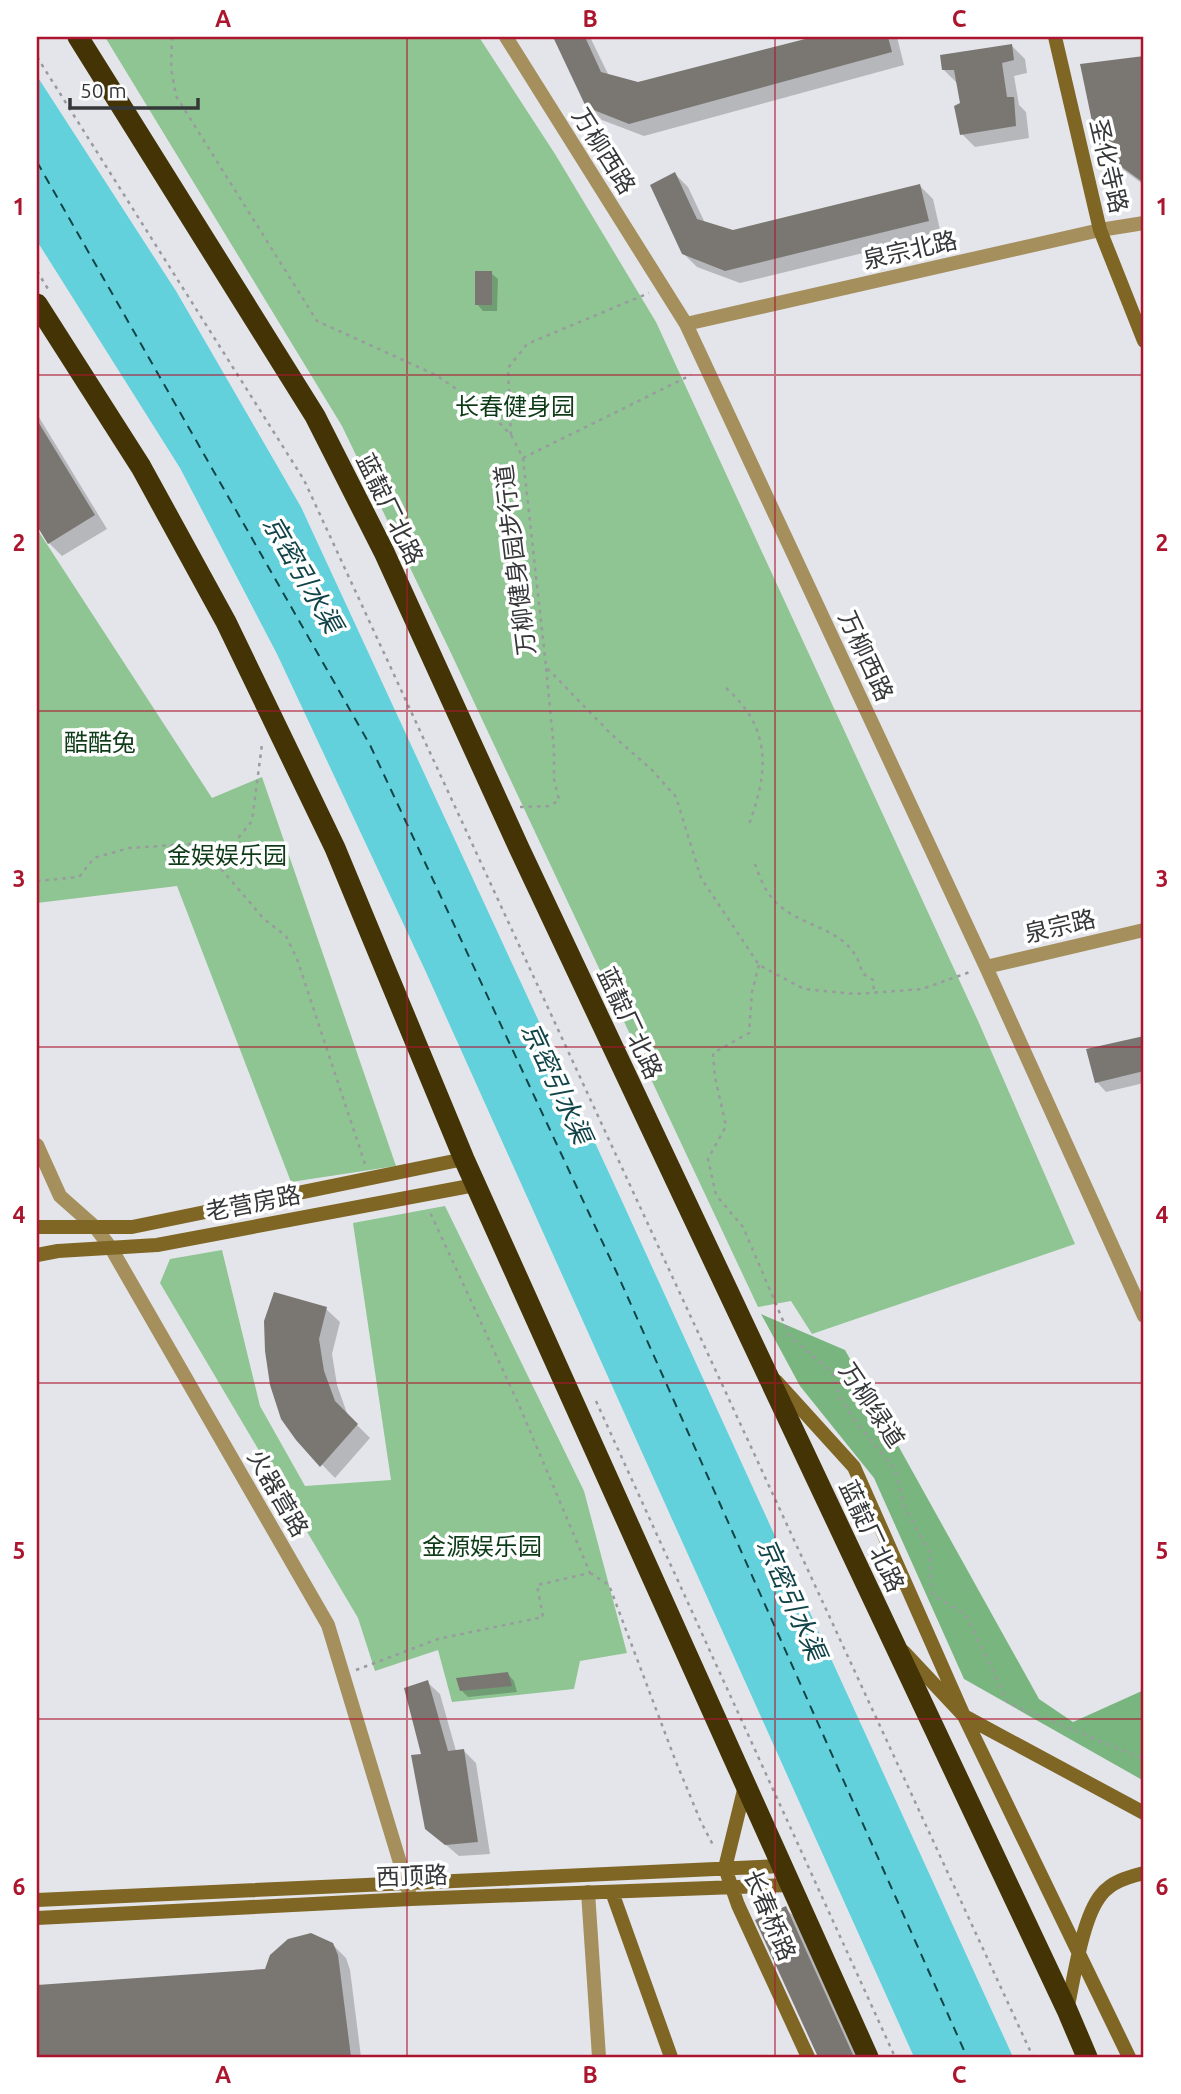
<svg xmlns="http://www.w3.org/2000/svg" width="1181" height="2094" font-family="Ubuntu,'Noto Sans SC',sans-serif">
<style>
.green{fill:#8ec593}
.forest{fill:#79b67f}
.water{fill:#62d1db}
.shadow{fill:#0003}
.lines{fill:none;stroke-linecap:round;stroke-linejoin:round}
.ferry{stroke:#104448;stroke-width:2;stroke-dasharray:9 7;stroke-linecap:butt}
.building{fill:#7a7773}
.path{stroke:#9a9b9f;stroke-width:2.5;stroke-dasharray:3.5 5;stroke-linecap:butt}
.street{stroke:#a48f5d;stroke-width:14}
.secondary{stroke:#7f6625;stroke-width:14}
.highway{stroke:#443405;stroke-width:21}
.grid{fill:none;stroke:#ab152d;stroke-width:2;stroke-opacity:0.55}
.labels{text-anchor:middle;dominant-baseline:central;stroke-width:7;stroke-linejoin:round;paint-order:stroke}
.street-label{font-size:24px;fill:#363739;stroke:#fff}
.park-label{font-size:24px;fill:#0f3c18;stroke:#fff}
.water-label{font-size:26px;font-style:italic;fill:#104448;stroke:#fff}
.neatline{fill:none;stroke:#ab152d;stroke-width:2.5}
.grid-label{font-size:23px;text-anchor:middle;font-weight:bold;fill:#ab152d}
</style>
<rect width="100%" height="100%" fill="#e4e5ea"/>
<!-- green -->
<path class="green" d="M 105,37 L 479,37 L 555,154 L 656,322 L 979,1023 L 1075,1244 L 812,1334 L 791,1301 L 758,1307 L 450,651 L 342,426 Z
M 37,529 L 212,798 L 262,777 L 396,1166 L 291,1182 L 177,886 L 37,903 Z
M 445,1206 L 584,1491 L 627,1653 L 580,1661 L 574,1689 L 452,1702 L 438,1650 L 375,1671 L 358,1618 L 160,1283 L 170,1259 L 222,1250 L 260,1406 L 305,1486 L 391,1480 L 353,1223 Z"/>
<!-- forest -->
<path class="forest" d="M 761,1314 L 845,1350 L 1039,1699 L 1073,1722 L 1144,1690 L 1144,1781 L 964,1679 L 874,1478 L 800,1386 Z"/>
<!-- water -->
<path class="water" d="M 37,76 L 176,291 L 301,507 L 621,1199 L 1013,2057 L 914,2057 L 425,970 L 277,654 L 180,468 L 37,241 Z"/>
<!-- shadow -->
<path class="shadow" d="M 555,37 L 590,37 L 609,76 L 637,84 L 820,37 L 897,37 L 904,65 L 644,136 L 602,120 L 588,106 Z
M 1012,46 L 1025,59 L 1027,73 L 1014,76 L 1019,105 L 1026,112 L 1029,138 L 975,147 L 962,134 L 962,104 L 958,84 L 944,70 Z
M 1144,58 L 1144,185 L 1114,163 L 1100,149 L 1082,66 Z
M 675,174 L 688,187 L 705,223 L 733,231 L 920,186 L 933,199 L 941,234 L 740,283 L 697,267 L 683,253 Z
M 491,273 L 498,279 L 497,311 L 483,311 L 477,304 Z
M 37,414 L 107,529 L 62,556 L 49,543 L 37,522 Z
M 1144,1037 L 1144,1083 L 1106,1092 L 1097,1082 L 1088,1051 Z
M 326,1309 L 340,1322 L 332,1354 L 337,1385 L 348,1416 L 370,1438 L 335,1478 L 297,1439 L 283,1418 Z
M 508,1674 L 514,1681 L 517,1692 L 468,1697 L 462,1691 Z
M 427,1682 L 440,1694 L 456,1751 L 463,1750 L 476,1763 L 490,1854 L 459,1856 L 426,1828 L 424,1755 Z
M 785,1908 L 799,1921 L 860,2057 L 818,2057 Z
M 332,1944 L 346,1958 L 350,1970 L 361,2057 L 37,2057 L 37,1987 L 266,1971 Z"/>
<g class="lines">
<!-- ferry -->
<path class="ferry" d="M 37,162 L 370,745 L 616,1271 L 967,2057"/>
</g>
<!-- building -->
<path class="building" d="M 553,37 L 585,37 L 601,72 L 638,82 L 813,37 L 888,37 L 892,52 L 629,124 L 586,107 Z
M 1012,44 L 1014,60 L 1002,63 L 1007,97 L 1014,97 L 1016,126 L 960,135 L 954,106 L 960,103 L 954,70 L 942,70 L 940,55 Z
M 1144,56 L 1144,183 L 1098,150 L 1080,64 Z
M 675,172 L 697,219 L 733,230 L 920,184 L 929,221 L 725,271 L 682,254 L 650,185 Z
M 475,271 L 492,271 L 492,305 L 475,305 Z
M 37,420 L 95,515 L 48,544 L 37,526 Z
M 1144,1036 L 1144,1071 L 1095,1083 L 1086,1049 Z
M 274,1292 L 327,1307 L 319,1339 L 324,1371 L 335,1401 L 358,1424 L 320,1467 L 296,1440 L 281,1419 L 270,1385 L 265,1351 L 264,1321 Z
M 508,1672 L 512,1686 L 460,1691 L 456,1678 Z
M 428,1680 L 448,1751 L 464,1749 L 478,1842 L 445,1845 L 425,1829 L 411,1755 L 421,1754 L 404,1688 Z
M 786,1906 L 854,2057 L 818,2057 L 755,1920 Z
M 311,1933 L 333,1943 L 338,1955 L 351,2057 L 37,2057 L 37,1985 L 265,1969 L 270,1955 L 288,1939 Z"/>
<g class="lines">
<!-- path -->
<path class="path" d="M 172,37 L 171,68 L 176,96 L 317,321 L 436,375 L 487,410 L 511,435 L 523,458 L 546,667 L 611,734 L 652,770 L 676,797 L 701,878 L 759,965 L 804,989 L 855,994 L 922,989 L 970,972
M 37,57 L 304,480 L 1033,2057
M 37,271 L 48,289
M 511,435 L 508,368 L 527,344 L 649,293
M 523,458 L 691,375
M 726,688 C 773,729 768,774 748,827
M 520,807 L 550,806 L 559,800 L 554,779 L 554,750 L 546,667
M 217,864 L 252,821 L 262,744
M 755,864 C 759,875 764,889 772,898 C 799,931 852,924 862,973 L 873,980 L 874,992
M 37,881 L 79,877 L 94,858 L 129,848 L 190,844 L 217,864 L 264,919 L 286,936 L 297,959 L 365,1164
M 759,965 L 752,992 L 749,1033 L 713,1053 L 715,1077 L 726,1126 L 708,1159 L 716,1195 L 743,1227 L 790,1337 L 832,1372 L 840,1398 L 860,1427 L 895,1469 L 905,1508 L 929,1551 L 932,1594 L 966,1615 L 1008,1703 L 1144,1759
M 596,1401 L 895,2057
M 590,1573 L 609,1585 L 676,1762 L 701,1822 L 714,1847
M 356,1670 L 438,1639 L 543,1617 L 537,1585 L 590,1573 L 519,1405 L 429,1210"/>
<!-- street -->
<path class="street" d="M 506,37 L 686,324 L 986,967 L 1144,1316
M 686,324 L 1100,230 L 1144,223
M 986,967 L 1144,930
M 37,1145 L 60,1196 L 95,1227 L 111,1248 L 328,1625 L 411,1899
M 588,1892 L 599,2057"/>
<!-- secondary -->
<path class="secondary" d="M 1055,37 L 1100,230 L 1144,341
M 37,1227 L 132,1227 L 464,1159
M 37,1255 L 58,1251 L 157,1245 L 475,1185
M 776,1381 L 854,1467 L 964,1716 L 1129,2057
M 904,1652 L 964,1716 L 1144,1813
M 745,1786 L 725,1868 L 738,1905 L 808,2057
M 612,1892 L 671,2057
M 37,1900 L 781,1866
M 37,1918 L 411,1899 L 789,1885
M 1067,2010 C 1074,1979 1082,1918 1101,1895 C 1112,1881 1129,1877 1144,1873"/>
<!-- highway -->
<path class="highway" d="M 78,37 L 315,416 L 384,552 L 519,848 L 1067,2010 L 1087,2057
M 37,304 L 141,467 L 226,622 L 335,848 L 464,1159 L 868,2057"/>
</g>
<!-- grid -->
<path class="grid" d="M 407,37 L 407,2057M 775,37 L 775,2057M 37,375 L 1144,375M 37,711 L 1144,711M 37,1047 L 1144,1047M 37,1383 L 1144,1383M 37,1719 L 1144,1719"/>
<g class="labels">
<!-- street labels -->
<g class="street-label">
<text transform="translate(604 151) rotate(58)">万柳西路</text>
<text transform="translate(1109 166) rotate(77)">圣化寺路</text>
<text transform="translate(910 250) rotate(-13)">泉宗北路</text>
<text transform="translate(390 509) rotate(64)">蓝靛厂北路</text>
<text transform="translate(515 560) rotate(-97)">万柳健身园步行道</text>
<text transform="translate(866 656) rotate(65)">万柳西路</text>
<text transform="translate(1060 926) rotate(-13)">泉宗路</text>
<text transform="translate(630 1023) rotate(65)">蓝靛厂北路</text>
<text transform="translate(253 1203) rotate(-11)">老营房路</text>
<text transform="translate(872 1405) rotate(56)">万柳绿道</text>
<text transform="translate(278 1493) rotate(60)">火器营路</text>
<text transform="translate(872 1536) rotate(65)">蓝靛厂北路</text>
<text transform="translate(412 1876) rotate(-2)">西顶路</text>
<text transform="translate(770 1915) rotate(67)">长春桥路</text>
</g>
<!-- park labels -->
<g class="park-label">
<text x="515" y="406">长春健身园</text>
<text x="100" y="742">酷酷兔</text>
<text x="227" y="855">金娱娱乐园</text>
<text x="482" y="1546">金源娱乐园</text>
</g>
<!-- water labels -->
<g class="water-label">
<text transform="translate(303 574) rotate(60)">京密引水渠</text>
<text transform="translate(557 1083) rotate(65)">京密引水渠</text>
<text transform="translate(792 1599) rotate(66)">京密引水渠</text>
</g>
</g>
<!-- border -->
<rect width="1181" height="2094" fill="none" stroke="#ffffff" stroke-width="77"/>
<!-- scale -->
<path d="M70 98v10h128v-10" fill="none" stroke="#363739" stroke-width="3.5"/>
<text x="80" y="98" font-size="21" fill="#363739" stroke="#ffffff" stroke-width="5" paint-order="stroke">50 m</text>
<rect x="38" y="38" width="1104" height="2018" class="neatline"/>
<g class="grid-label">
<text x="223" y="27">A</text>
<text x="590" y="27">B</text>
<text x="959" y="27">C</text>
<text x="19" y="215">1</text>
<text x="1162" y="215">1</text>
<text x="19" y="551">2</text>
<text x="1162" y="551">2</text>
<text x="19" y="887">3</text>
<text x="1162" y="887">3</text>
<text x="19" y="1223">4</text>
<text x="1162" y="1223">4</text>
<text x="19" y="1559">5</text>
<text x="1162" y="1559">5</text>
<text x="19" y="1895">6</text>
<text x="1162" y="1895">6</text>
<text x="223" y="2083">A</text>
<text x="590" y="2083">B</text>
<text x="959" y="2083">C</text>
</g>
</svg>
